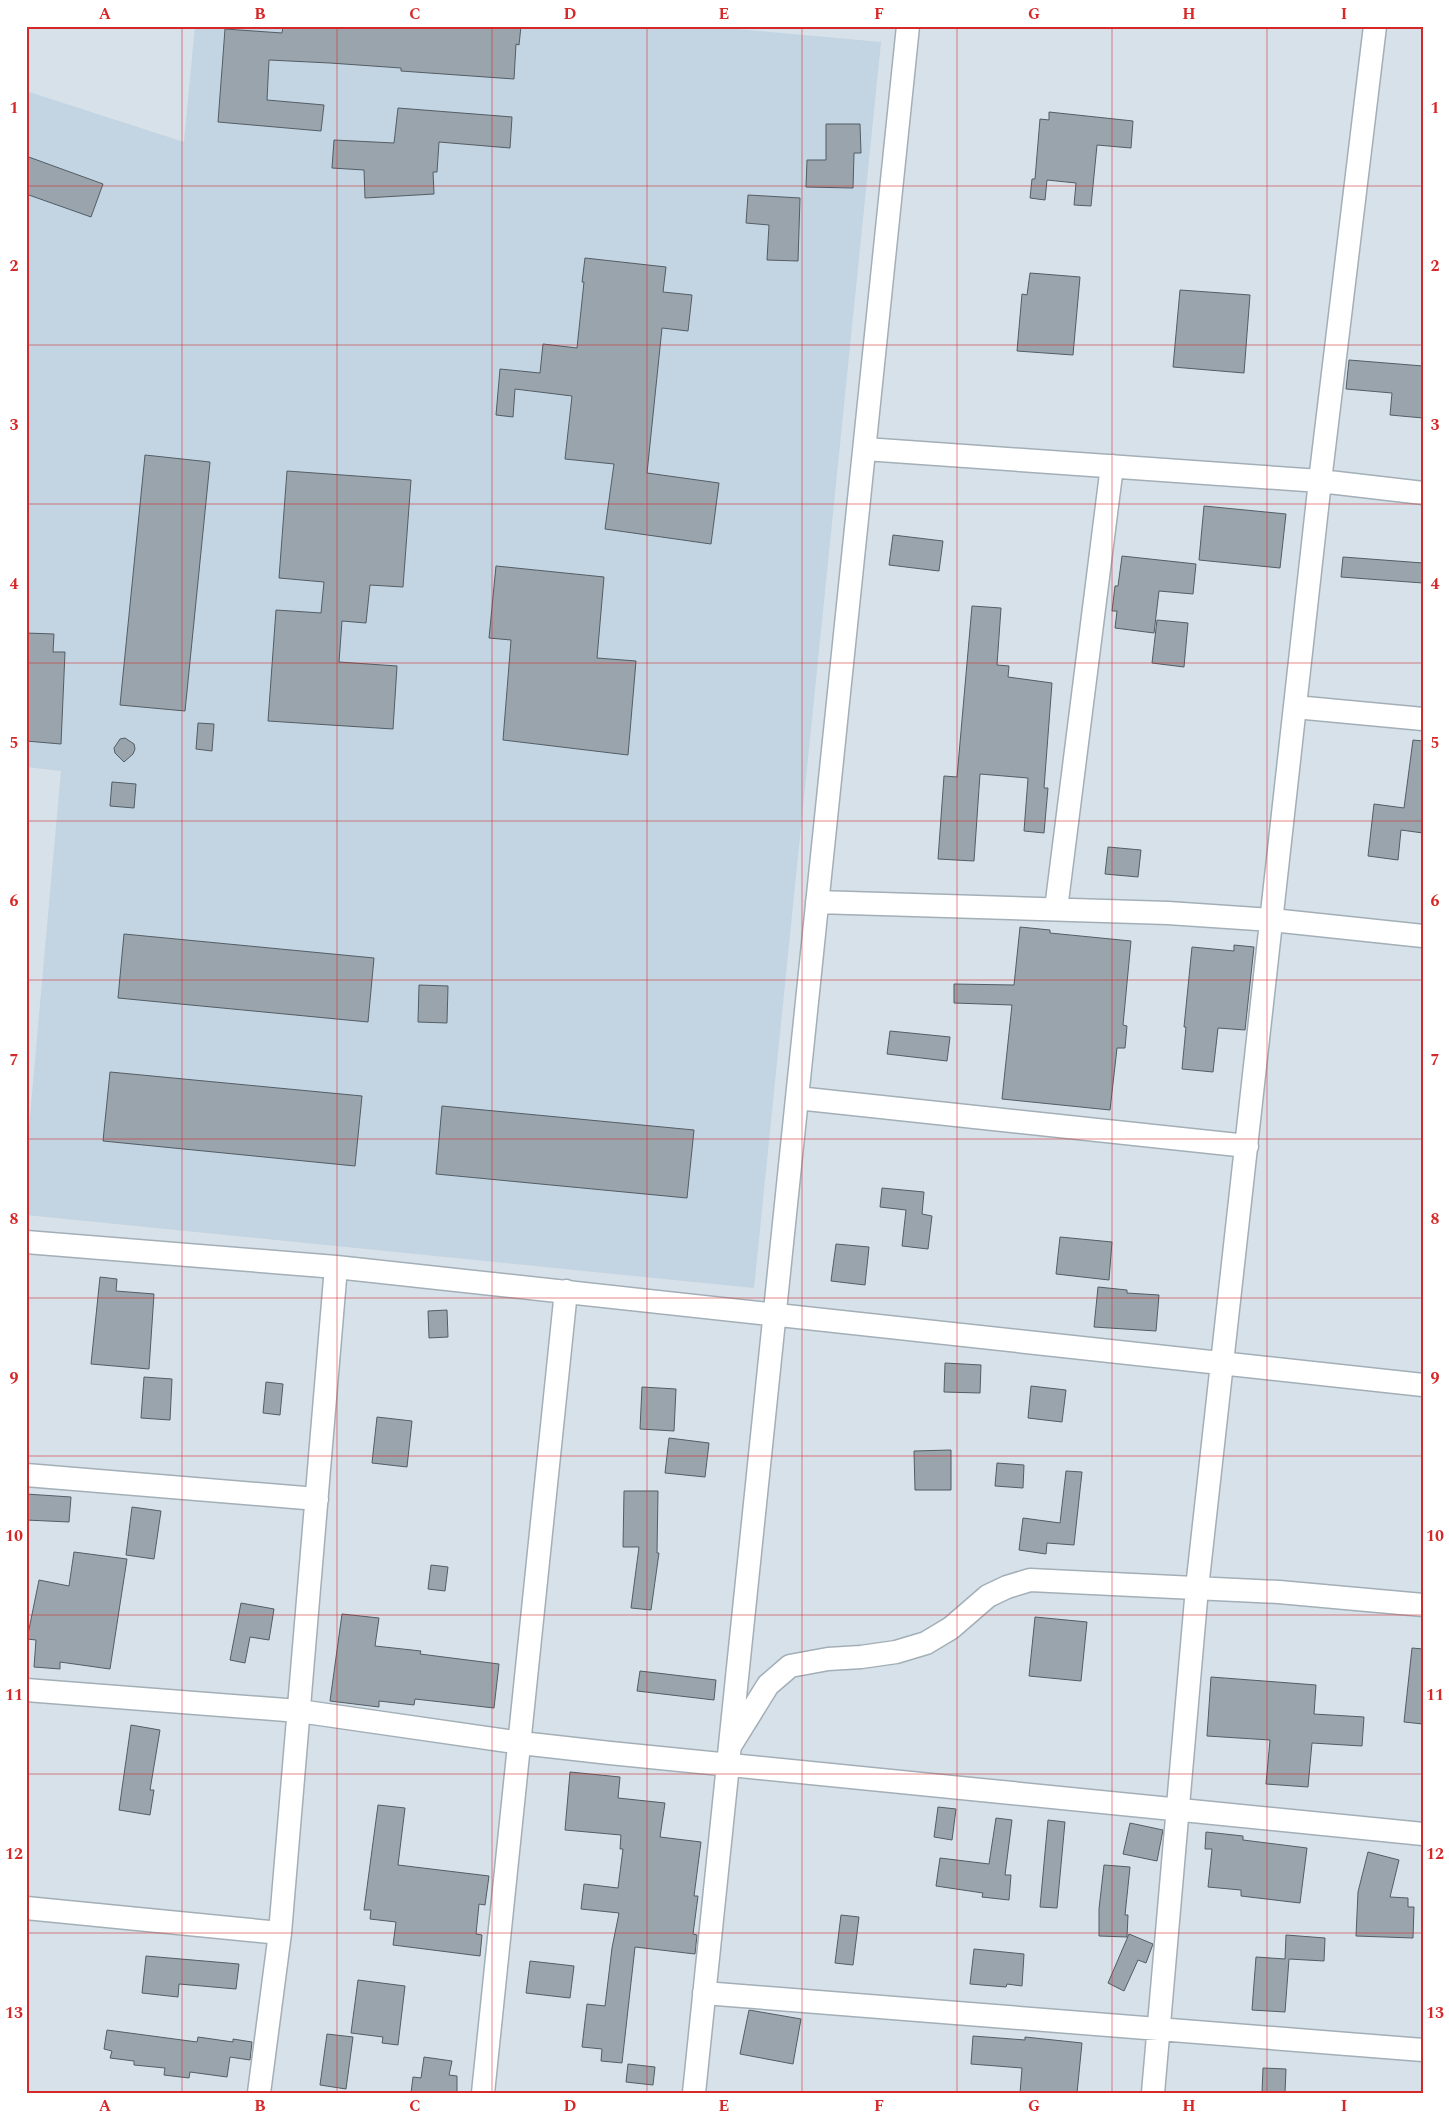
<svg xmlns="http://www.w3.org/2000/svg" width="1449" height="2119" font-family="Spectral,serif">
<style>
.built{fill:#c3d4e2}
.building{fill:#99a4ad;stroke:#535d65}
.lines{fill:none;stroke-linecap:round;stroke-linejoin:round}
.minor-casing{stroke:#a3afb7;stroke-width:25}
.minor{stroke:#fff;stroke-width:22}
.grid{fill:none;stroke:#d62828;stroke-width:1;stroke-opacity:0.55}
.neatline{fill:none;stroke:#d62828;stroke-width:2}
.grid-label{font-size:16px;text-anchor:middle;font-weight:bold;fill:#d62828}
</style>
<rect width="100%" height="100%" fill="#d6e1ea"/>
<!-- built -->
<path class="built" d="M 195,26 L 704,26 L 881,42 L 754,1288 L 26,1215 L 26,1160 L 61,771 L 26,767 L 26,91 L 184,142 Z"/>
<!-- building -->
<path class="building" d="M 283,26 L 521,26 L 519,45 L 516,44 L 514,79 L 401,71 L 401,68 L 330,63 L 269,60 L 267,100 L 324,105 L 321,131 L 218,122 L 225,29 L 282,33 Z
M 398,108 L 512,117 L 510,148 L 439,142 L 437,172 L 433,172 L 434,194 L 365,198 L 364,170 L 332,168 L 334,140 L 394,143 Z
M 1049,112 L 1133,121 L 1131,148 L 1097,145 L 1091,206 L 1074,205 L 1076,183 L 1047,180 L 1045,200 L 1030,198 L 1032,179 L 1035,179 L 1040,119 L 1049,120 Z
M 826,124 L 860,124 L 861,153 L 854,153 L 853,188 L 806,187 L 807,160 L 826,160 Z
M 26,156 L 103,184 L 91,217 L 26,194 Z
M 748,195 L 800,198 L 798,261 L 767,260 L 769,225 L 746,223 Z
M 585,258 L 666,267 L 663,292 L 692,295 L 688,331 L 662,328 L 647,473 L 719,483 L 711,544 L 605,529 L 614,464 L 565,459 L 572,396 L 515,389 L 513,417 L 496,415 L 500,369 L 540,373 L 543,344 L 577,348 L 584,282 L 582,282 Z
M 1030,273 L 1080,277 L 1073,355 L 1017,351 L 1022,294 L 1027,295 Z
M 1180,290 L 1250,295 L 1244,373 L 1173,367 Z
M 1349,360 L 1423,366 L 1423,418 L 1390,415 L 1392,393 L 1346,389 Z
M 145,455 L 210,462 L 185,711 L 120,705 Z
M 287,471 L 411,480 L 403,587 L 370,585 L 366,623 L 342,621 L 339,662 L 397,666 L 393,729 L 268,721 L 276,610 L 321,613 L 324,582 L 279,578 Z
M 1204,506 L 1286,514 L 1280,568 L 1199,560 Z
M 893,535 L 943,541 L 939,571 L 889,565 Z
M 1122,556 L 1196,564 L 1193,594 L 1159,591 L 1154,633 L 1115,628 L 1117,611 L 1112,611 L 1115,586 L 1118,586 Z
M 1343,557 L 1423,563 L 1423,583 L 1341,577 Z
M 496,566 L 604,577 L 597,658 L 636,661 L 628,755 L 503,740 L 511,640 L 489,638 Z
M 972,606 L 1001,608 L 997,665 L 1009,666 L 1008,677 L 1052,683 L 1044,788 L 1048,788 L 1044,833 L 1024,831 L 1028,778 L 980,774 L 974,861 L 938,859 L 944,776 L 957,777 Z
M 1157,620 L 1188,623 L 1184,667 L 1152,663 Z
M 26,633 L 54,634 L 53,652 L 65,652 L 61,744 L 26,741 Z
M 198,723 L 214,724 L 212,751 L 196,749 Z
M 125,738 L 134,744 L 135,749 L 133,754 L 124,762 L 115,753 L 114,748 L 120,739 Z
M 1413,740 L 1423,741 L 1423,833 L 1401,830 L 1398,860 L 1368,856 L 1374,804 L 1404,808 Z
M 112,782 L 136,784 L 134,808 L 110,806 Z
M 1108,847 L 1141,850 L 1138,877 L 1105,874 Z
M 1020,927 L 1050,930 L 1050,933 L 1131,941 L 1123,1025 L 1127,1026 L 1125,1048 L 1117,1048 L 1110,1110 L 1002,1099 L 1012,1005 L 954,1003 L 954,984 L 1014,985 Z
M 124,934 L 374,958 L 368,1022 L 118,998 Z
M 1234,945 L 1254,947 L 1245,1030 L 1218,1028 L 1213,1072 L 1182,1069 L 1186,1027 L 1184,1027 L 1192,947 L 1234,951 Z
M 419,985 L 448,986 L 447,1023 L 418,1022 Z
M 890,1031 L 950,1037 L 947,1061 L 887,1054 Z
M 110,1072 L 362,1096 L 355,1166 L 103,1141 Z
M 442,1106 L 694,1130 L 687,1198 L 436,1174 Z
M 882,1188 L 924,1192 L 922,1214 L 932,1216 L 928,1249 L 902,1246 L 906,1210 L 880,1207 Z
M 1060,1237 L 1112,1242 L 1109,1280 L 1056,1274 Z
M 836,1244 L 869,1247 L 865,1285 L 831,1281 Z
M 100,1277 L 117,1279 L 116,1291 L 154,1294 L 149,1369 L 91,1364 Z
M 1098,1287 L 1127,1290 L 1127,1293 L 1159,1295 L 1156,1331 L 1094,1327 Z
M 447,1310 L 448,1337 L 429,1338 L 428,1311 Z
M 945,1363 L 981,1365 L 980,1393 L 944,1392 Z
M 144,1377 L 172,1379 L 170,1420 L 141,1418 Z
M 266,1382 L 283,1384 L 280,1415 L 263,1413 Z
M 1031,1386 L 1066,1390 L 1062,1422 L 1028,1418 Z
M 642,1387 L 676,1389 L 674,1431 L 640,1429 Z
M 377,1417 L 412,1421 L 407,1467 L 372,1463 Z
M 669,1438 L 709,1443 L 705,1477 L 665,1473 Z
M 951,1450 L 951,1490 L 915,1490 L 914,1451 Z
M 997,1463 L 1024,1465 L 1023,1488 L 995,1486 Z
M 1066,1471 L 1082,1472 L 1074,1545 L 1047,1543 L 1046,1554 L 1019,1550 L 1023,1518 L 1060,1523 Z
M 624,1491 L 658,1491 L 657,1553 L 659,1553 L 651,1610 L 631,1608 L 639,1547 L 623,1547 Z
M 26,1494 L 71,1497 L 69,1522 L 26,1520 Z
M 132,1507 L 161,1511 L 154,1559 L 126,1555 Z
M 74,1552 L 127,1559 L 110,1669 L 60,1662 L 60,1669 L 34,1667 L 36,1640 L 27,1639 L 39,1580 L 69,1586 Z
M 431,1565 L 448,1567 L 445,1591 L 428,1589 Z
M 241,1603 L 274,1609 L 269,1640 L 250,1637 L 245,1663 L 230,1660 Z
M 342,1614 L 379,1618 L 375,1646 L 421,1651 L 420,1654 L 499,1664 L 494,1708 L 415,1699 L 414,1705 L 379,1701 L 379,1707 L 330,1701 Z
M 1035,1617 L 1087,1622 L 1081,1681 L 1029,1676 Z
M 1412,1648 L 1423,1649 L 1423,1724 L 1404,1722 Z
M 640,1671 L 716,1680 L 714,1700 L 637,1691 Z
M 1211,1677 L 1316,1685 L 1314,1714 L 1364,1717 L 1362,1746 L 1312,1743 L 1308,1787 L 1266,1784 L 1270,1740 L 1207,1736 Z
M 131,1725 L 160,1730 L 150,1790 L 154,1790 L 150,1815 L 119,1810 Z
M 570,1772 L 620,1777 L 618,1798 L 665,1803 L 660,1837 L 701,1842 L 694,1896 L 698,1896 L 693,1934 L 697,1935 L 695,1954 L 635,1947 L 622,2063 L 601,2061 L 602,2049 L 582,2047 L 587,2004 L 605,2006 L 612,1948 L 619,1913 L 581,1909 L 584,1884 L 618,1888 L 623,1849 L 620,1849 L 621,1835 L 565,1830 Z
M 378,1805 L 405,1808 L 398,1865 L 489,1876 L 485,1905 L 479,1904 L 476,1934 L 482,1935 L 480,1956 L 393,1945 L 396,1922 L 370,1919 L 371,1910 L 364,1910 Z
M 938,1807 L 956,1809 L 952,1840 L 934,1837 Z
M 996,1818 L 1012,1820 L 1005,1875 L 1011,1875 L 1009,1900 L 982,1897 L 983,1893 L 936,1886 L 940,1858 L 989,1864 Z
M 1048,1820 L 1065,1822 L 1057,1908 L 1040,1907 Z
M 1130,1823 L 1163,1830 L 1157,1861 L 1123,1854 Z
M 1206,1832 L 1243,1836 L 1243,1840 L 1307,1848 L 1300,1903 L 1241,1896 L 1241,1890 L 1208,1887 L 1212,1849 L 1205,1849 Z
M 1368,1852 L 1399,1860 L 1390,1897 L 1408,1898 L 1408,1907 L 1414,1907 L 1413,1938 L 1356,1936 L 1358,1892 Z
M 1104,1865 L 1130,1867 L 1125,1915 L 1128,1915 L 1127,1937 L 1099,1936 L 1099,1909 Z
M 841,1915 L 859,1917 L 853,1965 L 835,1963 Z
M 1129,1934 L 1153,1944 L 1146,1963 L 1138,1960 L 1124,1991 L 1108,1983 Z
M 1286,1935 L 1325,1938 L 1324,1961 L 1289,1959 L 1285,2012 L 1252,2010 L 1256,1957 L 1285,1959 Z
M 974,1949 L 1024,1954 L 1022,1986 L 1007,1984 L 1006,1987 L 970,1984 Z
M 146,1956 L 239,1964 L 236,1989 L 179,1984 L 178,1997 L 142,1993 Z
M 530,1961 L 574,1966 L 570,1998 L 526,1993 Z
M 358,1980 L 405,1986 L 398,2045 L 382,2043 L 383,2037 L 351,2033 Z
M 749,2010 L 801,2019 L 793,2064 L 740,2054 Z
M 107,2030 L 197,2042 L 198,2037 L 233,2042 L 233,2039 L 252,2042 L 250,2060 L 230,2057 L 227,2077 L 190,2072 L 189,2078 L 164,2075 L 165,2068 L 134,2065 L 134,2061 L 110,2058 L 112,2051 L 104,2049 Z
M 327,2034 L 353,2037 L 346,2089 L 320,2085 Z
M 973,2036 L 1025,2040 L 1025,2037 L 1082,2043 L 1077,2093 L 1020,2093 L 1022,2068 L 971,2064 Z
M 424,2057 L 452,2061 L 449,2075 L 457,2076 L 457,2093 L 411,2093 L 413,2077 L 421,2078 Z
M 628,2064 L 655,2067 L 653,2085 L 626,2082 Z
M 1263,2068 L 1286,2069 L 1285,2093 L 1262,2093 Z"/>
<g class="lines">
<!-- minor casing -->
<g class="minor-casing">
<path id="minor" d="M 865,449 L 1320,481 L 1423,493
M 1295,707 L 1423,719
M 817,902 L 1168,913 L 1272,920 L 1423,936
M 1056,909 L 1112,466
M 797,1098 L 1247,1146
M 26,1242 L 336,1267 L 1423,1385
M 26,1475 L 317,1499
M 26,1690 L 299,1711 L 521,1743 L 610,1753 L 1423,1834
M 732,1743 L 768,1685 L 790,1666 L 828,1659 L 861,1657 L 896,1652 L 926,1643 L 951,1628 L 988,1596 L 1007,1587 L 1030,1580 L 1279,1592 L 1423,1605
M 26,1908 L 280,1933
M 704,1993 L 1423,2050
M 259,2093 L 280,1933 L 336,1267
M 483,2093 L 566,1291
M 694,2093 L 908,26
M 1153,2093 L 1197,1588 L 1320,481 L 1375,26"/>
</g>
<!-- minor -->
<use href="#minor" class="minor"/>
</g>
<!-- grid -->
<path class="grid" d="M 182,26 L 182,2093M 337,26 L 337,2093M 492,26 L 492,2093M 647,26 L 647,2093M 802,26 L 802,2093M 957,26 L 957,2093M 1112,26 L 1112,2093M 1267,26 L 1267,2093M 26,186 L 1423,186M 26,345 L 1423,345M 26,504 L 1423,504M 26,663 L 1423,663M 26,821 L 1423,821M 26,980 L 1423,980M 26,1139 L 1423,1139M 26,1298 L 1423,1298M 26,1456 L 1423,1456M 26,1615 L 1423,1615M 26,1774 L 1423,1774M 26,1933 L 1423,1933"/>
<!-- border -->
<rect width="1449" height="2119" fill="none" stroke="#ffffff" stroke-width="55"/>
<rect x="28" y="28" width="1394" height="2064" class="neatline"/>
<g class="grid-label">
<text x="105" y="19">A</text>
<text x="260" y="19">B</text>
<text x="415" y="19">C</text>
<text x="570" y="19">D</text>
<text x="724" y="19">E</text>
<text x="879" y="19">F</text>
<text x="1034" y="19">G</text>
<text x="1189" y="19">H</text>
<text x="1344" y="19">I</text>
<text x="14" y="113">1</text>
<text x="1435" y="113">1</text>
<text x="14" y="271">2</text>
<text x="1435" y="271">2</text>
<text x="14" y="430">3</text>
<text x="1435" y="430">3</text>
<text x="14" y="589">4</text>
<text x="1435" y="589">4</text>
<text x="14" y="748">5</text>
<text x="1435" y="748">5</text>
<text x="14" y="906">6</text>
<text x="1435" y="906">6</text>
<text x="14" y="1065">7</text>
<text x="1435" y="1065">7</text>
<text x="14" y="1224">8</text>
<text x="1435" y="1224">8</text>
<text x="14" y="1383">9</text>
<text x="1435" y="1383">9</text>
<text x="14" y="1541">10</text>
<text x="1435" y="1541">10</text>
<text x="14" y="1700">11</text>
<text x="1435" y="1700">11</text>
<text x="14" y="1859">12</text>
<text x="1435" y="1859">12</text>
<text x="14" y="2018">13</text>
<text x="1435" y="2018">13</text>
<text x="105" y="2111">A</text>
<text x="260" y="2111">B</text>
<text x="415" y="2111">C</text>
<text x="570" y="2111">D</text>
<text x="724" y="2111">E</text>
<text x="879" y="2111">F</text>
<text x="1034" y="2111">G</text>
<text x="1189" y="2111">H</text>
<text x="1344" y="2111">I</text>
</g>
</svg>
